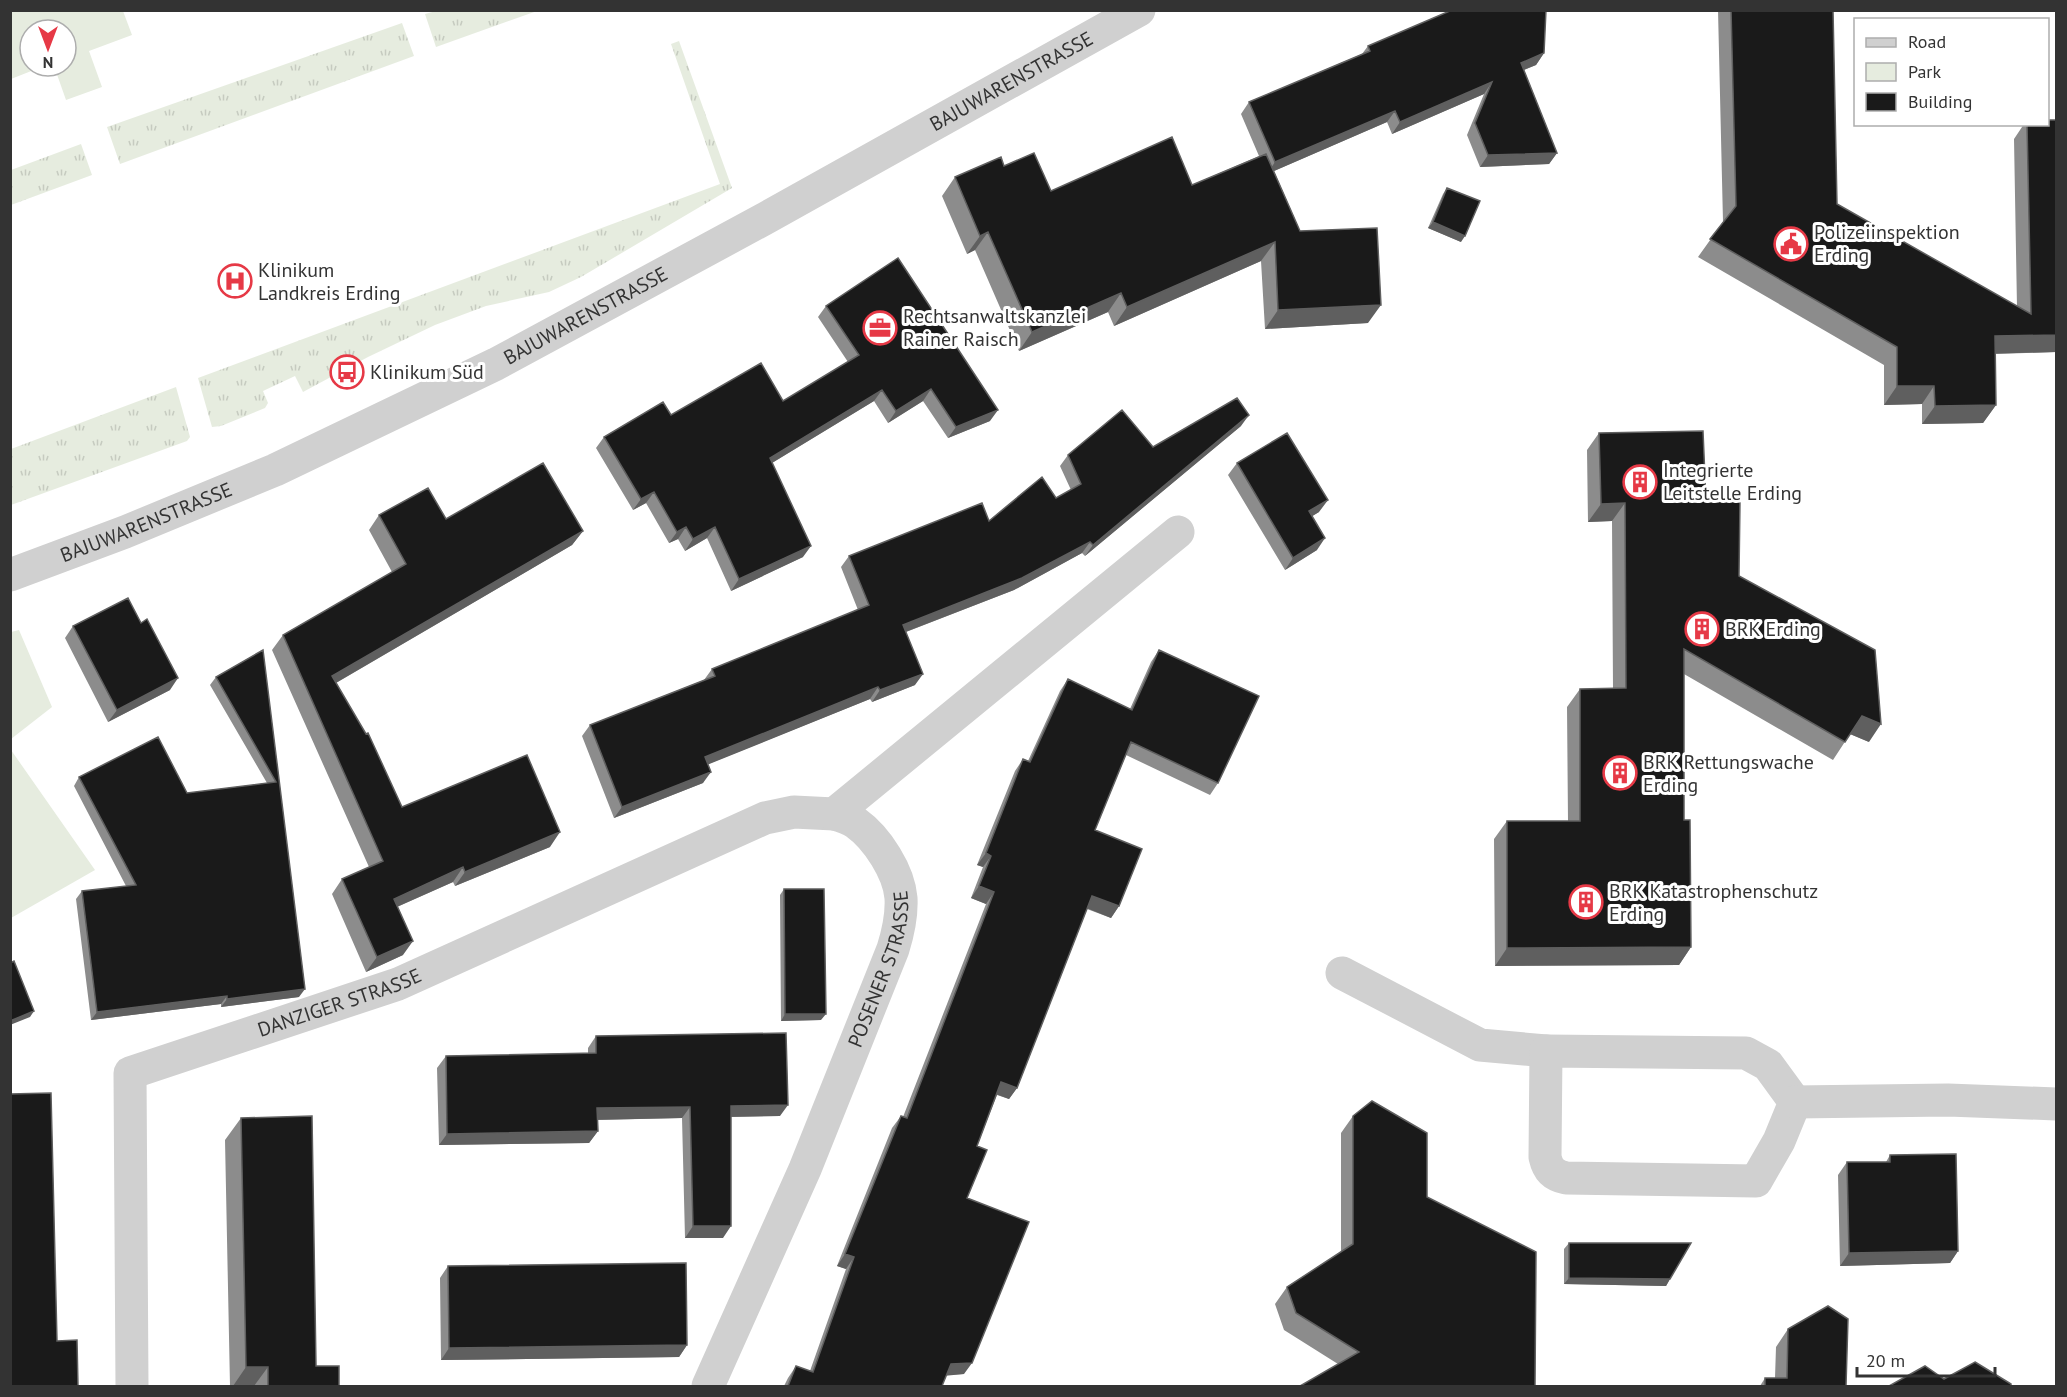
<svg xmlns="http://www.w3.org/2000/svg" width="2067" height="1397" font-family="'PT Sans',sans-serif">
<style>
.grass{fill:url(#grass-tufts)}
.park{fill:#e6ecdf}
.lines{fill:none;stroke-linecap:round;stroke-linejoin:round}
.minor{stroke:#d0d0d0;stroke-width:33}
.wall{fill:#8c8c8c}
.shaded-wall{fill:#5f5f5f}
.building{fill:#1a1a1a;stroke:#5f5f5f;stroke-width:1.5}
.labels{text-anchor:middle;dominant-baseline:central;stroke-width:6;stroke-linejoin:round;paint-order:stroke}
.street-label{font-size:20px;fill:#333;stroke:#fff}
.poi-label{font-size:20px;fill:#333;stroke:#fff;text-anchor:start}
</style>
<defs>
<pattern id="grass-tufts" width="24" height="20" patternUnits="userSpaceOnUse" patternTransform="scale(1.5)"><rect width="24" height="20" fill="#e6ecdf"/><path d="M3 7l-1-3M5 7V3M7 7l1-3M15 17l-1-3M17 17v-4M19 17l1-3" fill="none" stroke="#c6cbc0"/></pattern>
</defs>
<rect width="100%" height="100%" fill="#fff"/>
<!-- grass -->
<path class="grass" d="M 436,11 L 436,10 L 537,11 L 436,47 L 425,14 Z
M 402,23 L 414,56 L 120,164 L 107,127 Z
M 679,41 L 732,188 L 581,277 L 549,292 L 486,306 L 435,325 L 368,357 L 303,392 L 295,376 L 263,391 L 268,403 L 265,408 L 221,426 L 212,427 L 198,378 L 720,184 L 671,44 Z
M 81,144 L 92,175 L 11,205 L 11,170 Z
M 176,387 L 190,437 L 187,441 L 11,505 L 11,449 Z"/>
<!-- park -->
<path class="park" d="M 11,10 L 123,11 L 132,35 L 89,51 L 102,87 L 66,100 L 54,66 L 66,66 L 66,30 L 30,30 L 30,66 L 44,66 L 11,79 Z
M 19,630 L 52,707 L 11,739 L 11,632 Z
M 11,750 L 95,870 L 11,918 L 10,918 Z"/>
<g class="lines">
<!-- minor -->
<g class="minor">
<path id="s1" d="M 10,575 L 125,532 L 275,470 L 496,364 L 766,218 L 1139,10"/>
<path d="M 1342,973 L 1480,1045 L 1546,1051"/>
<path d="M 1546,1051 L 1746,1053 L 1768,1065 L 1795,1102 L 1779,1141 L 1756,1181 L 1566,1178 C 1553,1175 1548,1170 1545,1157 Z"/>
<path d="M 1795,1102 L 1948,1100 L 2056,1104"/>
<path id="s2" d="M 132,1386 L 130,1073 L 398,984 L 765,818 L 794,812 L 834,814"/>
<path id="s3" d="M 708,1386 L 805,1169 L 893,949 C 898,933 902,916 901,898 C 899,872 877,838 856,823 C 850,819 841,816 834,814 L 1178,532"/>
</g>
</g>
<!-- wall -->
<path class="wall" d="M 1718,10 L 1833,10 L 1837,204 L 2017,307 L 2014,139 L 2024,124 L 2048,124 L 2056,120 L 2056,352 L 1995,354 L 1996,405 L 1983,423 L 1922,424 L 1922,404 L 1884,405 L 1884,365 L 1698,257 L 1723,222 Z
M 1368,46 L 1544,53 L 1536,65 L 1524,70 L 1557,153 L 1549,164 L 1480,167 L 1467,135 L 1484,94 L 1392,134 L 1387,122 L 1274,171 L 1300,231 L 1368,323 L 1265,329 L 1261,261 L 1114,326 L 1108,312 L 1019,351 L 975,250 L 967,254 L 942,196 L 955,177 L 1004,166 L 1051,191 L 1192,185 L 1259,156 L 1241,114 L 1249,102 L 1362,54 Z
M 1447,188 L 1461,242 L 1428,228 L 1443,194 Z
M 826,306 L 990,421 L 948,438 L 923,401 L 888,423 L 874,401 L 772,463 L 803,557 L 731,591 L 707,538 L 685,551 L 678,539 L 669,543 L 646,503 L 633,510 L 596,448 L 604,437 L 671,415 L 783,401 L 848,362 L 818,317 Z
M 1241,426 L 1085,556 L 1082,553 L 1014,590 L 906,632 L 915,685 L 872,702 L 870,699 L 708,764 L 703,783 L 614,818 L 582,736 L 590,725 L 704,680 L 712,669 L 858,610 L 841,567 L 849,556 L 989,521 L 1056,498 L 1071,490 L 1060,466 L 1068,455 L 1153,447 Z
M 1599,433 L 1706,502 L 1739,576 L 1869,742 L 1850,734 L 1833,760 L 1684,674 L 1684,820 L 1691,947 L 1679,965 L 1495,966 L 1494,839 L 1507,821 L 1568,821 L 1567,707 L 1580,689 L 1613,689 L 1612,521 L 1588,522 L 1587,450 Z
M 1237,463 L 1319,512 L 1312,516 L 1317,550 L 1285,570 L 1228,475 Z
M 379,515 L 446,519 L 583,531 L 572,545 L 336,683 L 402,807 L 550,847 L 455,886 L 453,882 L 397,907 L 403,955 L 366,972 L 332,894 L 342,879 L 369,867 L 272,650 L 283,635 L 392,572 L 369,530 Z
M 141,623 L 170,690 L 108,722 L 65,638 L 73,626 Z
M 263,650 L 299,997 L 221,1007 L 221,1004 L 91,1020 L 76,899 L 82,891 L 126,886 L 74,786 L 79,777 L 187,793 L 267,783 L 210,685 L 216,677 Z
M 1159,650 L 1218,783 L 1210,795 L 1126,755 L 1095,830 L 1119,906 L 1111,918 L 1087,909 L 1017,1088 L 1009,1099 L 997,1095 L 977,1146 L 967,1198 L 964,1374 L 946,1375 L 942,1386 L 784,1386 L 788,1378 L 796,1366 L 810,1371 L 846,1269 L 837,1266 L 892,1128 L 901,1116 L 903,1117 L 986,904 L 971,898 L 983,867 L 977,865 L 1015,771 L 1023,759 L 1028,761 L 1060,691 L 1068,679 L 1130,709 L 1151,662 Z
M 784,889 L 821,1020 L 781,1021 L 780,895 Z
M 596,1036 L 780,1116 L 731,1117 L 723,1238 L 685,1238 L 682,1118 L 597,1120 L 598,1131 L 589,1143 L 439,1145 L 437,1068 L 446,1056 L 588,1053 L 588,1048 Z
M 1353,1116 L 1427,1197 L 1536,1252 L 1338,1364 L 1284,1330 L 1275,1304 L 1287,1287 L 1341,1252 L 1341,1133 Z
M 241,1118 L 316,1366 L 339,1386 L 230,1386 L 225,1140 Z
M 1890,1155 L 1958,1251 L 1950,1263 L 1840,1266 L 1838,1175 L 1847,1162 L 1886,1162 Z
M 1569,1243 L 1670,1279 L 1666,1286 L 1564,1284 L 1564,1249 Z
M 448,1266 L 687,1345 L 679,1357 L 441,1360 L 440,1278 Z
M 1788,1329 L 1846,1386 L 1760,1386 L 1765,1378 L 1775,1378 L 1776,1347 Z"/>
<!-- shaded-wall -->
<path class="shaded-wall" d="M 1544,53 L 1536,65 L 1513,74 L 1521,63 Z
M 1492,82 L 1484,94 L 1392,134 L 1400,122 Z
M 1395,111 L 1387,122 L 1267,174 L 1275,162 Z
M 1557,153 L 1549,164 L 1480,167 L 1488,155 Z
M 1433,222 L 1465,236 L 1461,242 L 1428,228 Z
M 988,232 L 975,250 L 967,254 L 980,236 Z
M 1275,242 L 1261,261 L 1114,326 L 1127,307 Z
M 1121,293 L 1108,312 L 1019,351 L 1032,332 Z
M 1381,305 L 1368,323 L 1265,329 L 1278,310 Z
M 2056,335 L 2056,352 L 1982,354 L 1995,336 Z
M 1897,386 L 1934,386 L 1922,404 L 1884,405 Z
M 931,389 L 923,401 L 888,423 L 896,411 Z
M 882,390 L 874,401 L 762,469 L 770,458 Z
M 1996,405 L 1983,423 L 1922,424 L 1935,406 Z
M 998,410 L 990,421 L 948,438 L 956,427 Z
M 1249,415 L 1241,426 L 1085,556 L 1093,545 Z
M 654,492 L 646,503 L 633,510 L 641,499 Z
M 1328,500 L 1319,512 L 1301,523 L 1309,511 Z
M 1625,503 L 1612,521 L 1588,522 L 1601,504 Z
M 686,527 L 678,539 L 669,543 L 677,532 Z
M 715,527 L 707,538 L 685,551 L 693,539 Z
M 583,531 L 572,545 L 322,691 L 332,676 Z
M 1325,538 L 1317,550 L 1285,570 L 1293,558 Z
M 1090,542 L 1082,553 L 1014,590 L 895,636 L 903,625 Z
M 811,546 L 803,557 L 731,591 L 739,579 Z
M 923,674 L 915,685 L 872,702 L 880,690 Z
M 178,678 L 170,690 L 108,722 L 117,710 Z
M 878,687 L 870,699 L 697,769 L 705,757 Z
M 1862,716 L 1881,724 L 1869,742 L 1850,734 Z
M 711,772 L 703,783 L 614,818 L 622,807 Z
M 560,832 L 550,847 L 455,886 L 465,872 Z
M 986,853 L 991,856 L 983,867 L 977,865 Z
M 463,867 L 453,882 L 383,913 L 394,899 Z
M 979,886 L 994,892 L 986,904 L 971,898 Z
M 1092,896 L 1119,906 L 1111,918 L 1084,907 Z
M 413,941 L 403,955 L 366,972 L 377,957 Z
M 1691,947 L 1679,965 L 1495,966 L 1507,948 Z
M 305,989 L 299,997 L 221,1007 L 227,999 Z
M 227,996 L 221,1004 L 91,1020 L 97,1012 Z
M 34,1011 L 30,1017 L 10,1025 L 10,1021 Z
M 785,1014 L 826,1014 L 821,1020 L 781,1021 Z
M 1001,1082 L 1017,1088 L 1009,1099 L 993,1093 Z
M 788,1105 L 780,1116 L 723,1117 L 731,1106 Z
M 690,1107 L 682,1118 L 589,1120 L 597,1108 Z
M 598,1131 L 589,1143 L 439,1145 L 447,1134 Z
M 693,1226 L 731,1226 L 723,1238 L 685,1238 Z
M 1958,1251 L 1950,1263 L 1840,1266 L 1849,1253 Z
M 845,1254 L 854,1257 L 846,1269 L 837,1266 Z
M 1569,1278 L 1670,1279 L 1666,1286 L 1564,1284 Z
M 687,1345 L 679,1357 L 441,1360 L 449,1348 Z
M 972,1363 L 964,1374 L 943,1376 L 951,1364 Z
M 246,1367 L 268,1367 L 254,1386 L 233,1386 Z"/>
<!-- building -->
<path class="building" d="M 1452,10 L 1546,10 L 1544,53 L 1521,63 L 1557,153 L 1488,155 L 1475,123 L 1492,82 L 1400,122 L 1395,111 L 1275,162 L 1249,102 L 1370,51 L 1368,46 Z
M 1731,10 L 1833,10 L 1837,204 L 2031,314 L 2027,124 L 2048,124 L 2048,120 L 2056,120 L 2056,335 L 1995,336 L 1996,405 L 1935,406 L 1934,386 L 1897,386 L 1897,347 L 1710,239 L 1736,206 Z
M 1172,137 L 1192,185 L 1266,154 L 1300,231 L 1377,228 L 1381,305 L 1278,310 L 1275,242 L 1127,307 L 1121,293 L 1032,332 L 988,232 L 980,236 L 955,177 L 1001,157 L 1004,166 L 1034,153 L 1051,191 Z
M 1447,188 L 1480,201 L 1465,236 L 1433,222 Z
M 898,258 L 998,410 L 956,427 L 931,389 L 896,411 L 882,390 L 770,458 L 811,546 L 739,579 L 715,527 L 693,539 L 686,527 L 677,532 L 654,492 L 641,499 L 604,437 L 663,402 L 671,415 L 761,363 L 783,401 L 859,355 L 826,306 Z
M 1237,398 L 1249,415 L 1093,545 L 1090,542 L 1022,578 L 903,625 L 923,674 L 880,690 L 878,687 L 705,757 L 711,772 L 622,807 L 590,725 L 715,676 L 712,669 L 869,605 L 849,556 L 982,503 L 989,521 L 1042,477 L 1056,498 L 1081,484 L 1068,455 L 1122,410 L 1153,447 Z
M 1703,431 L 1706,502 L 1740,501 L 1739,576 L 1875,650 L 1881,724 L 1862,716 L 1845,742 L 1684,649 L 1684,820 L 1690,820 L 1691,947 L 1507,948 L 1507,821 L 1580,821 L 1580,689 L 1626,688 L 1625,503 L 1601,504 L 1599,433 Z
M 1287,433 L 1328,500 L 1309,511 L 1325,538 L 1293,558 L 1237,463 Z
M 543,463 L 583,531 L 332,676 L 366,734 L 368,733 L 402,807 L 527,755 L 560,832 L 465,872 L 463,867 L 394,899 L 413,941 L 377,957 L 342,879 L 383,861 L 283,635 L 406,564 L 379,515 L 428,488 L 446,519 Z
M 128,598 L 141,623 L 147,619 L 178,678 L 117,710 L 73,626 Z
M 263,650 L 305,989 L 227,999 L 227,996 L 97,1012 L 82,891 L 136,885 L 79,777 L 158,737 L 187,793 L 276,782 L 216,677 Z
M 1159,650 L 1259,696 L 1218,783 L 1131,742 L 1095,830 L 1142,849 L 1119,906 L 1092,896 L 1017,1088 L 1001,1082 L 977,1146 L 987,1150 L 967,1198 L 1029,1222 L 972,1363 L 951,1364 L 942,1386 L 788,1386 L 796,1366 L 813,1372 L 854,1257 L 845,1254 L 901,1116 L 907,1118 L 994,892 L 979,886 L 991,856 L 986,853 L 1023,759 L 1030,762 L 1068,679 L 1132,710 Z
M 784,889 L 824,889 L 826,1014 L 785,1014 Z
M 14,961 L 34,1011 L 10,1021 L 10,963 Z
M 786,1033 L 788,1105 L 731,1106 L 731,1226 L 693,1226 L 690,1107 L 597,1108 L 598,1131 L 447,1134 L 446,1056 L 596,1053 L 596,1036 Z
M 51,1093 L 57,1341 L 77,1340 L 78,1386 L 10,1386 L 10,1094 Z
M 1372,1101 L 1427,1133 L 1427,1197 L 1536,1252 L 1535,1386 L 1300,1386 L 1359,1352 L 1296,1313 L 1287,1287 L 1353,1244 L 1353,1116 Z
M 312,1116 L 316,1366 L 339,1366 L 339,1386 L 268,1386 L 268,1367 L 246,1367 L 241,1118 Z
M 1956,1154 L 1958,1251 L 1849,1253 L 1847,1162 L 1890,1162 L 1890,1155 Z
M 1569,1243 L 1691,1243 L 1670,1279 L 1569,1278 Z
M 686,1263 L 687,1345 L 449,1348 L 448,1266 Z
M 1828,1306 L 1848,1319 L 1846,1386 L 1765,1386 L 1765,1378 L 1787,1378 L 1788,1329 Z
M 1975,1362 L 2011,1384 L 2011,1386 L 1889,1386 L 1925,1366 L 1944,1379 Z"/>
<!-- icons -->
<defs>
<g id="civic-ring" transform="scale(1.725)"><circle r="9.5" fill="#fff" stroke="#e63946" stroke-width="1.5"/><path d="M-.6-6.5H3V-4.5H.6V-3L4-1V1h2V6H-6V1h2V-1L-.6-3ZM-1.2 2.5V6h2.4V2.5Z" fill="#e63946"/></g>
<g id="hospital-ring" transform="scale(1.725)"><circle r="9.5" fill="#fff" stroke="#e63946" stroke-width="1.5"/><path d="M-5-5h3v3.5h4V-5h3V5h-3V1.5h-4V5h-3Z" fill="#e63946"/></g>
<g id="office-ring" transform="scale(1.725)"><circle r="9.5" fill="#fff" stroke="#e63946" stroke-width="1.5"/><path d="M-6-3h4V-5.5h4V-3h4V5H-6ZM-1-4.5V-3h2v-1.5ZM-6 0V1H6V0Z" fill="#e63946"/></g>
<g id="bus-ring" transform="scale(1.725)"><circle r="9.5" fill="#fff" stroke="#e63946" stroke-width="1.5"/><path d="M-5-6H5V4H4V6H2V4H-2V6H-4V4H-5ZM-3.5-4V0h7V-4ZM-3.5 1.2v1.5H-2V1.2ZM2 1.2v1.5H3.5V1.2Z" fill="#e63946"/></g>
<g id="building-ring" transform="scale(1.725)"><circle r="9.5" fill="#fff" stroke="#e63946" stroke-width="1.5"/><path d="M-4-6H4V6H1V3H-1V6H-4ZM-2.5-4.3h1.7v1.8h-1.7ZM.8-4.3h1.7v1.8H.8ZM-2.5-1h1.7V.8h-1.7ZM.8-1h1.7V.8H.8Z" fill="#e63946"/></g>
</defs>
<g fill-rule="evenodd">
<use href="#civic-ring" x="1791" y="244"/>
<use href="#hospital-ring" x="235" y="281"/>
<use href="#office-ring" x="880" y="328"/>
<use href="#bus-ring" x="347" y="372"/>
<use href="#building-ring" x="1640" y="482"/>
<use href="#building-ring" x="1702" y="629"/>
<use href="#building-ring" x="1620" y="773"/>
<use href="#building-ring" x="1586" y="902"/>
</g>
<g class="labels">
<!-- street labels -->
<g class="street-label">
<text stroke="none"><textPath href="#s1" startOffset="1118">BAJUWARENSTRASSE</textPath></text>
<text stroke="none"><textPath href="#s1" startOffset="632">BAJUWARENSTRASSE</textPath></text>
<text stroke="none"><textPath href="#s1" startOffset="146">BAJUWARENSTRASSE</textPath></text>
<text stroke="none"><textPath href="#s3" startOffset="452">POSENER STRASSE</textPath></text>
<text stroke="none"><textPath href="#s2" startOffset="534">DANZIGER STRASSE</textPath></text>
</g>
<!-- poi labels -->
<g class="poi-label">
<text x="1814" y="232">Polizeiinspektion<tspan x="1814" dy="23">Erding</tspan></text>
<text x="258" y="270">Klinikum<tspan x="258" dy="23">Landkreis Erding</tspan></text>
<text x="903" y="316">Rechtsanwaltskanzlei<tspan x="903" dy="23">Rainer Raisch</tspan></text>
<text x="370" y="372">Klinikum Süd</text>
<text x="1663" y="470">Integrierte<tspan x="1663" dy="23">Leitstelle Erding</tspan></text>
<text x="1725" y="629">BRK Erding</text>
<text x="1643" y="762">BRK Rettungswache<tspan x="1643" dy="23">Erding</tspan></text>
<text x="1609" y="891">BRK Katastrophenschutz<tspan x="1609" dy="23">Erding</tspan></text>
</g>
</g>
<!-- border -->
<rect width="2067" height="1397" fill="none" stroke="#333333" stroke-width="24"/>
<!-- legend -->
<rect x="1854" y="18" width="195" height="108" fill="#ffffff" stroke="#adadad" stroke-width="1.5"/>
<rect x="1866" y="38" width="30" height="9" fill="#d0d0d0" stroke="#adadad" stroke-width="1.5"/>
<text x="1908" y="48" font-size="18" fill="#333333">Road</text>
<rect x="1866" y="63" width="30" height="18" fill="#e6ecdf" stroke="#adadad" stroke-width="1.5"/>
<text x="1908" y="78" font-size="18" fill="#333333">Park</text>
<rect x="1866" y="93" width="30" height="18" fill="#1a1a1a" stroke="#adadad" stroke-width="1.5"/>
<text x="1908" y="108" font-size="18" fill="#333333">Building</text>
<!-- north arrow -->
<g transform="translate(48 48) rotate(180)"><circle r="28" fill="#ffffff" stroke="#adadad" stroke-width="1.5"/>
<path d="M0-4.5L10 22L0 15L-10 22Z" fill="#e63946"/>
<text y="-9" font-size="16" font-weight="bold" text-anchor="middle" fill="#333333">N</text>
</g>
<!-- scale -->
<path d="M1857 1367v9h138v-9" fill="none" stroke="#333333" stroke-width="3"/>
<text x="1866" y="1367" font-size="18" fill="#333333" stroke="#ffffff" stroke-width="4.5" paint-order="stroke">20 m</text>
</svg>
